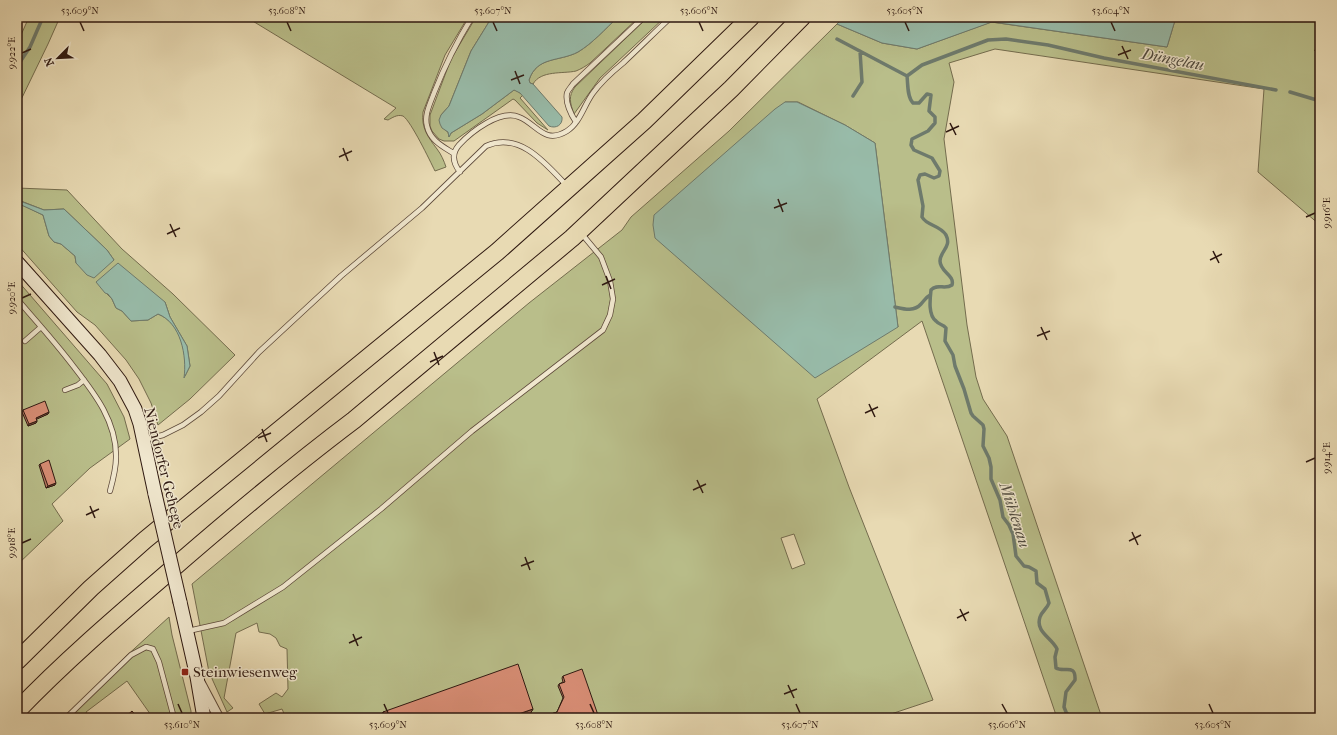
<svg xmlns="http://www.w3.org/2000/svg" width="1337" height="735" font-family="'IM FELL French Canon',serif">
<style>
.green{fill:#b9be8a;stroke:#746c4e;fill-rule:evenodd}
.water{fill:#98bba9;stroke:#6e7a6c}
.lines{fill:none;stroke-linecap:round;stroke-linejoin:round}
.stream{stroke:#6e7a6c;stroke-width:3.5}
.lane-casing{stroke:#5d493a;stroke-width:6}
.street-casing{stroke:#5d493a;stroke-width:11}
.secondary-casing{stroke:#2f1911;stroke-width:15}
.highway-casing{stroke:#2f1911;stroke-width:19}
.lane{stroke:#f0e7ce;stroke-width:4.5}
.street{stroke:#f0e7ce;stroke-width:9}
.secondary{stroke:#f0e7ce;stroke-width:13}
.highway{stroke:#e8dab3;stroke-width:17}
.secondary-bridge-casing{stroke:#2f1911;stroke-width:15;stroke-linecap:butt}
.secondary-bridge{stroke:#f0e7ce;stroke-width:13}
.wall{fill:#bb7a65;stroke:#2f1911}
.shaded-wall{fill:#986353;stroke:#2f1911}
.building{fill:#d98e76;stroke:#2f1911}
.ticks{fill:none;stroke:#2f1911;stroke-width:1.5}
.poi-dot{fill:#8f2418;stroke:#f0e7ce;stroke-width:1.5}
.labels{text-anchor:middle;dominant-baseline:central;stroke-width:3;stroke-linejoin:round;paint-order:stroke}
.street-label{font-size:15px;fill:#2f1911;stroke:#f0e7ce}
.poi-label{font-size:15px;fill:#2f1911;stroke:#f0e7ce;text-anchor:start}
.water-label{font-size:16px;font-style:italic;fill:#4e4a3f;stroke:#f0e7ce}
.neatline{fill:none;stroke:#2f1911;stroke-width:1.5}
.ticks-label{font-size:10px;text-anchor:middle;fill:#2f1911}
</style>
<rect width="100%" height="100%" fill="#e8dab3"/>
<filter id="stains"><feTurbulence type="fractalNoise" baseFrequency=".005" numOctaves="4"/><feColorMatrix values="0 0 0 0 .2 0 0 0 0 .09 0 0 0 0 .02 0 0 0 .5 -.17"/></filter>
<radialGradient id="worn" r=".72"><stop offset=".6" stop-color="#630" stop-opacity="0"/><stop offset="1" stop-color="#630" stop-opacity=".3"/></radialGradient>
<!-- green -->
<path class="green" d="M 29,17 L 60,17 L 48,44 L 17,108 L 17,44 Z
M 246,17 L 468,17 L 445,55 L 423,112 C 421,128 428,137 437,149 C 441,154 444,161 446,167 L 435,171 C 430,161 411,121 403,116 C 397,114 392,118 388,120 L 384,119 L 396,108 Z
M 476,17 L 492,17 L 471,51 L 449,106 L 441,115 L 445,130 L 448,132 L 449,137 L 451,133 L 482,114 L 514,90 L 517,91 L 523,95 L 520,98 L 548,130 L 537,123 L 515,100 L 513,99 L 454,141 L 444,141 L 439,139 L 432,131 L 430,126 L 430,115 L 451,59 Z
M 618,17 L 639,17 L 590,63 C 586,66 581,69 576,71 C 563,74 541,70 533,84 L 530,83 L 529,80 C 537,56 559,62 578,52 C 593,43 605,29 618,17 Z
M 648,17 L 665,17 L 600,78 L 574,114 C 570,103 568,96 575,87 Z
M 1176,17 L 1320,17 L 1320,225 L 1258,172 L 1264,89 L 995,49 L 949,63 L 954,82 L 944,139 L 967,325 L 976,377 L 983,399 L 1007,436 L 1102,718 L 1057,718 L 922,321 L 817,399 L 849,487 L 933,700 L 879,718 L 369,718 L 368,714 L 356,718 L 297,718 L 296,716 L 286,718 L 282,709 L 265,714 L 259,704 L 276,693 L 282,697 L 288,689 L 287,649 L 280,646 L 276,638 L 270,634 L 259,632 L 257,623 L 236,633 L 224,698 L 233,708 L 227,712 L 209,672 L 192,584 L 529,303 L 622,230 L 631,217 L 729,131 L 837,24 L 882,43 L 917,49 L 991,22 L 1167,47 ZM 785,102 L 798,102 L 845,125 L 875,143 L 898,327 ZM 794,534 L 805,564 L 792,569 L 781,538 Z
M 17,188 L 67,190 L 122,249 L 173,294 L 235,355 L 190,399 L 158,425 L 151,403 L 139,379 L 126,360 L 95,325 L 77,312 L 17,244 ZM 21,201 L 44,210 L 64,209 L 107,250 L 114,260 L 76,263 L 75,256 L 61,244 L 54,242 L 49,236 L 43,215 L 18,203 ZM 103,290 L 165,302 L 170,317 L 187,346 L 190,366 L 185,376 C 187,354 181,323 158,314 L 148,320 L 131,321 L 122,311 L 116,308 L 112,299 Z
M 17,280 L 107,384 L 124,417 L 130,439 L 90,468 L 52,504 L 63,521 L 17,565 Z
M 169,617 L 172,635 L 191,711 L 191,718 L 153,718 L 127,681 L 86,712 L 88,716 L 87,718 L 64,718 L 123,659 Z"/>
<!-- water -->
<path class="water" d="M 492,17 L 618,17 C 605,29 593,43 578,52 C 559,62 537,56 529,80 L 530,83 L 533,84 L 562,117 C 563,125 556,129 549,126 L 520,93 L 514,90 L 482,114 L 451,133 L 449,137 L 448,132 L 442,128 L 440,124 L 439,120 L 441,115 L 449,106 L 471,51 Z
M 844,17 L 1176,17 L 1167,47 L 992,22 L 917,49 L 882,43 L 837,24 Z
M 785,102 L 797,102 L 845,125 L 875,143 L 898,327 L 815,378 L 655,238 L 653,225 L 654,215 L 775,109 Z
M 20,201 L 44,210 L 64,209 L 107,250 L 114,260 L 94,278 L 87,275 L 76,263 L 75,256 L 61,244 L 54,242 L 49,236 L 43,215 L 17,203 Z
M 118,263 L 165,302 L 170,317 L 187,346 L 190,366 L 184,378 C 187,356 181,323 158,314 L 148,320 L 131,321 L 122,311 L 116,308 L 112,299 L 108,294 L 105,293 L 96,282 Z"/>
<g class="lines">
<!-- stream -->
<path class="stream" d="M 837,39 L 907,76 C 908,84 907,97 913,103 L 919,103 L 927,94 L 931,95 L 929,111 L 935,117 L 935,123 L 928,131 L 912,139 L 911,145 L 914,150 L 932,158 L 940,171 L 939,176 L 934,178 L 925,174 L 920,175 L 918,180 L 923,206 L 922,217 C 927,226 940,225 946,235 C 952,247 940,251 940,261 C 940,272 955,275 952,285 C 945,290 937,283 931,290 C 930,299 928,315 936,321 C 939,325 943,324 946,328 L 945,341 L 953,355 L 955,366 L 964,389 L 971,413 L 973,416 L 983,425 L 984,429 L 983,446 L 989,458 L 991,467 L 991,479 L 1000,500 L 1003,517 L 1009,525 L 1013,534 L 1016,556 L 1024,566 L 1029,567 L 1036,571 L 1037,583 L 1045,589 L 1049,603 C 1047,609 1042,611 1040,617 C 1035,632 1052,638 1057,649 L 1055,657 L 1056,668 C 1064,673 1076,663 1075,680 L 1066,692 L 1064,707 L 1066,712 L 1071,718
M 17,71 L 20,62 L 30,47 L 43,17
M 907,76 L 922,65 L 988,40 L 1006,39 L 1048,45 L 1104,58 L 1276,90
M 1290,92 L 1320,101
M 853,96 L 862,82 L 860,51
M 895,307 C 904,309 914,312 921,304 C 924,301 926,297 930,295"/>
<!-- lane casing -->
<g class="lane-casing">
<path id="lane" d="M 576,122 C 571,115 565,102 567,93 C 568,90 571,87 573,84 L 644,17
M 453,153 C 442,146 430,140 427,126 C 424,115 430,104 434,93 C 445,65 456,43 472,17
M 460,172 C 453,163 451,154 459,145 C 471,132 500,109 519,117 C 537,124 544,145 567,131 C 580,123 584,105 593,93 C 601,82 612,72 623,63 C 639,48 655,32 671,17
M 17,299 C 36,321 56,343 74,367 C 95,394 117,422 116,458 C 116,469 113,480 110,491
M 25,341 L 41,327
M 65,390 L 78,385 L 84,380
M 144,440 L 163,435 L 183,425 L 201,412 L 219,396 L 259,352 L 341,276 L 422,208 L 486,146 C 520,131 546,164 567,186
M 188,631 L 224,623 L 283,587 L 381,509 L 472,431 L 603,330 L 610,315 L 613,299 L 610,281 L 601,257 L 581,233
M 66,718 L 131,655 L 146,647 L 153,649 L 159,662 L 174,718"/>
</g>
<!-- street casing -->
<g class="street-casing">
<path id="street" d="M 201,684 L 219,718"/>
</g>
<!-- secondary casing -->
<g class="secondary-casing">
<path id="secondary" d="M 17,262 L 100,355 L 120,381 L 135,409 L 140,424 L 155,494
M 180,602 L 197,677 L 204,718"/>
</g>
<!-- highway casing -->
<g class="highway-casing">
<path id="highway" d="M 17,661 L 91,588 L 145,540 L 497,252 L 644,121 L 751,17
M 17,711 C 63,663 114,619 164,576 C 226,522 289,469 354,420 L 572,238 L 731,89 L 802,17"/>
</g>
<!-- lane -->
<use href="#lane" class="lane"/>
<!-- street -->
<use href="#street" class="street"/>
<!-- secondary -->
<use href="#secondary" class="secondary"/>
<!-- highway -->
<use href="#highway" class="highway"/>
<!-- secondary-bridge casing -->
<g class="secondary-bridge-casing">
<path id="secondary-bridge" d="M 155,494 L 180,602"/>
</g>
<!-- secondary-bridge -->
<use href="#secondary-bridge" class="secondary-bridge"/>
</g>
<!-- wall -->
<path class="wall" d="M 1320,31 L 1320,53 L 1315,51 Z
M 23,410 L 49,412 L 48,414 L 36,419 L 37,421 L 36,423 L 28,426 L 22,412 Z
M 40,464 L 55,485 L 46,488 L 39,465 Z
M 563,676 L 599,718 L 547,718 L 547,717 L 548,715 L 557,712 L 563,698 L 558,686 L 559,684 L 563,682 L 562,678 Z
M 533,709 L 530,714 L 518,718 L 380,718 L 380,717 L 383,712 Z"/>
<!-- shaded-wall -->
<path class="shaded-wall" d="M 1317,47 L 1320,48 L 1320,53 L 1315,51 Z
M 49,412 L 48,414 L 35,420 L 36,418 Z
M 37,421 L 36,423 L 28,426 L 29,424 Z
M 56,483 L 55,485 L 46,488 L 48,486 Z
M 533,709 L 530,714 L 518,718 L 507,718 Z"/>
<!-- building -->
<path class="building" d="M 1320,37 L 1320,48 L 1317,47 Z
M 45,401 L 49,412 L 36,418 L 37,421 L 29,424 L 23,410 Z
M 49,460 L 56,483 L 48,486 L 40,464 Z
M 518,664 L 533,709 L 507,718 L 386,718 L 383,712 Z
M 582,669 L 599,718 L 549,718 L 548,715 L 557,712 L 564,697 L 559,684 L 565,682 L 563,676 Z
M 132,711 L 138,718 L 124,718 Z"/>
<!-- ticks -->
<path class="ticks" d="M 80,22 L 84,31M 287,22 L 291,31M 493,22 L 497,31M 699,22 L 703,31M 905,22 L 909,31M 1111,22 L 1115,31M 1122,46 L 1128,59M 22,53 L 31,49M 1118,55 L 1131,50M 515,71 L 520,84M 511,80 L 524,75M 950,123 L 956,135M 946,132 L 959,126M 343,148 L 348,161M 339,157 L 352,151M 778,199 L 783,212M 774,208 L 787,203M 1306,217 L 1315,213M 170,224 L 176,237M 167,234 L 180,228M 1213,251 L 1219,263M 1210,260 L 1222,254M 606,276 L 611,289M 602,285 L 615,279M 22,298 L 31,294M 1041,327 L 1047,340M 1037,336 L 1050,331M 434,352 L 439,365M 430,362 L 443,356M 869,404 L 875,417M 865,413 L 878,407M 262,429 L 267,442M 258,438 L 271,433M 1306,462 L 1315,458M 697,480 L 703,493M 693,490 L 706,484M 90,506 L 95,518M 86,515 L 99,509M 1132,532 L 1138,545M 1129,541 L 1141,535M 22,543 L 31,539M 525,557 L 530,570M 521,566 L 534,561M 960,609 L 966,621M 957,618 L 969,612M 353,634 L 358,646M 349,643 L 362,637M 788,685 L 794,698M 784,694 L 797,689M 178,704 L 182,713M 384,704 L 388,713M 590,704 L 594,713M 796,704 L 800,713M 1002,704 L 1007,713M 1209,704 L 1213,713"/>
<!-- markers -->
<rect class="poi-dot" x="181" y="668" width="8" height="8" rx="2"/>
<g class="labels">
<!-- street labels -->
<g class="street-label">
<text transform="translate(164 468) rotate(76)">Niendorfer Gehege</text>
</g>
<!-- poi labels -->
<g class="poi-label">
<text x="193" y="672">Steinwiesenweg</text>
</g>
<!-- water labels -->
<g class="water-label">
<text transform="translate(1173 59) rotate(11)">Düngelau</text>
<text transform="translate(1015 515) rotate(72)">Mühlenau</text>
</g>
</g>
<!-- margin -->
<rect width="1337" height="735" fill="none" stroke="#e8dab3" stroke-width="44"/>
<!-- north arrow -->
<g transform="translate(58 58) rotate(246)" stroke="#f0e7ce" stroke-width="3" paint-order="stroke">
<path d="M0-3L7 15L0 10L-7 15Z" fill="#2f1911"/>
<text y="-6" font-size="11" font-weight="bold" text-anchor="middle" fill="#2f1911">N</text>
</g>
<rect x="22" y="22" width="1293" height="691" class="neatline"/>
<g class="ticks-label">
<text x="80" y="14">53.609°N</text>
<text x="287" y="14">53.608°N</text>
<text x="493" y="14">53.607°N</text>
<text x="699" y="14">53.606°N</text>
<text x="905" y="14">53.605°N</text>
<text x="1111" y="14">53.604°N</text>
<text transform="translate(11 53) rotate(-90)" y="4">9.922°E</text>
<text transform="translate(1326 213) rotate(-90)" y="4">9.916°E</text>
<text transform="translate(11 298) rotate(-90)" y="4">9.920°E</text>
<text transform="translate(1326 458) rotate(-90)" y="4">9.914°E</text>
<text transform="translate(11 543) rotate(-90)" y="4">9.918°E</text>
<text x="182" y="728">53.610°N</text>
<text x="388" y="728">53.609°N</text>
<text x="594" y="728">53.608°N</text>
<text x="800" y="728">53.607°N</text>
<text x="1007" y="728">53.606°N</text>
<text x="1213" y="728">53.605°N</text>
</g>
<rect width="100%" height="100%" filter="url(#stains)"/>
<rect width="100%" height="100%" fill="url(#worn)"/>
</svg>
